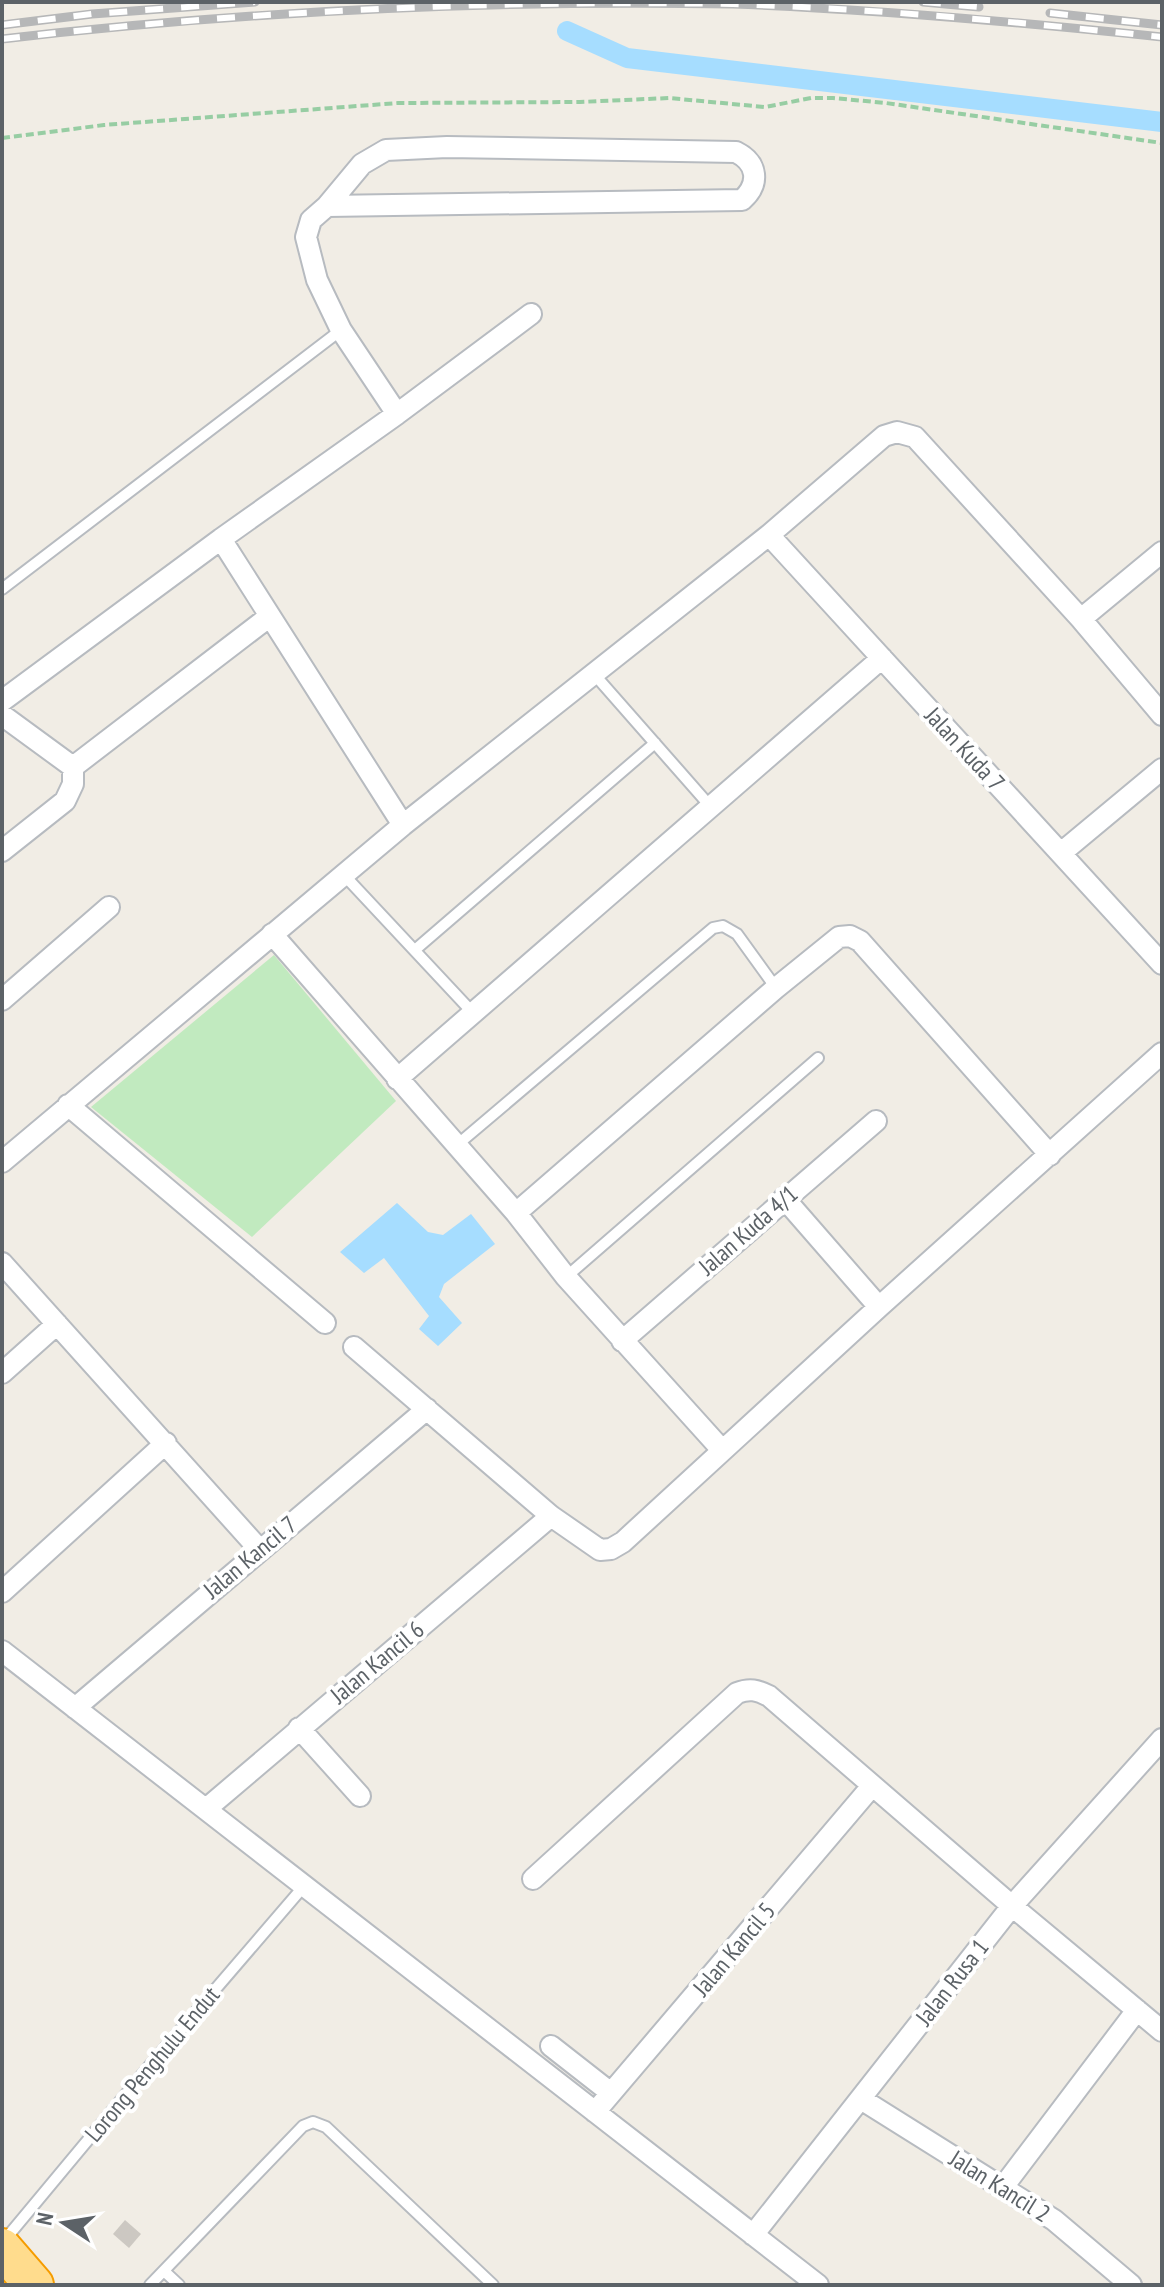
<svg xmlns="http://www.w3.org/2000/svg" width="1164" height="2287" font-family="'PT Sans Narrow',sans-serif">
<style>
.green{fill:#c1eabf}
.water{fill:#a6ddff}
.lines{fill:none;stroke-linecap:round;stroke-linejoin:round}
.canal{stroke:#a6ddff;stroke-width:20}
.building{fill:#ccc8c2}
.lane-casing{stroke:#b7bbc0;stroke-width:14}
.street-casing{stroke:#b7bbc0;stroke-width:24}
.highway-casing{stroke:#f59c00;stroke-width:42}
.path{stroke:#97cda3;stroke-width:4;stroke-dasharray:8 4;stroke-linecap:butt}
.lane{stroke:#fff;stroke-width:10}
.street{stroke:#fff;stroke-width:20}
.highway{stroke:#ffdc8d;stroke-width:38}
.rail-casing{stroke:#b6b7b8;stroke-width:9}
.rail{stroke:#fff;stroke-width:6;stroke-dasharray:18;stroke-linecap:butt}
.labels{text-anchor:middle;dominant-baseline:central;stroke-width:8;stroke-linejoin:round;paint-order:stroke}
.street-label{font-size:24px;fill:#5c6267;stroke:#fff}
</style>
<rect width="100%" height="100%" fill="#f1ede5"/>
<!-- green -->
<path class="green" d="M 274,955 L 396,1101 L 252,1237 L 91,1107 Z"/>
<!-- water -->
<path class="water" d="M 397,1203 L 428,1232 L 443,1235 L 471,1214 L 495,1244 L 444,1284 L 439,1297 L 462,1323 L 438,1346 L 419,1329 L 429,1316 L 384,1258 L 364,1273 L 340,1252 Z"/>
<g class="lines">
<!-- canal -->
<path class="canal" d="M 567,31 L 627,58 L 1162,122"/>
</g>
<!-- building -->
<path class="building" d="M 125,2220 L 141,2234 L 129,2248 L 113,2234 Z"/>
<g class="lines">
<!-- lane casing -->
<g class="lane-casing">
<path id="lane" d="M 2,589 L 341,330
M 594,674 L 710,806
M 344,875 L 474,1014
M 416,949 L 655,743
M 457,1145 L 713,928 L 723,926 L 737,934 L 776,988
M 566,1277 L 818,1058
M 3,2242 L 152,2063 L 304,1886
M 164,2271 L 179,2285
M 150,2285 L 303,2126 L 313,2122 L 326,2127 L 493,2285"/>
</g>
<!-- street casing -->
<g class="street-casing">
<path id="street" d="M 327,206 L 362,164 L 386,150 L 447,147 L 736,152 C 758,163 760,184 742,200 L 327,206 L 311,220 L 306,237 L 317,280 L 341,330 L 397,414
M 769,535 L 1162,964
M 221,539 L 397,414 L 531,314
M 1081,619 L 1162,552
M 2,701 L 221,539 L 403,825
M 2,715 L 73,767 L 73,784 L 65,801 L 2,851
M 73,767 L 270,616
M 1061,853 L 1162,769
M 272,934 L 516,1213 L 776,988 L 839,937 L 850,936 L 860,941 L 1050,1155
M 2,1000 L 109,907
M 397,1079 L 882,658
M 68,1105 L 325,1323
M 2,1162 L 403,825 L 769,535 L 884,436 L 897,432 L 915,437 L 1081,619 L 1162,715
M 784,1198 L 879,1307
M 516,1213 L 566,1277 L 722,1450
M 2,1263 L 259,1549
M 622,1341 L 876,1121
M 354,1347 L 551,1516 L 600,1550 L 611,1549 L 623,1542 L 879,1307 L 1162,1053
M 2,1373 L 57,1324
M 2,1592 L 166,1443
M 2,1651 L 818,2285
M 75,1708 L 427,1409
M 299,1728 L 360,1796
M 206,1809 L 551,1516
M 533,1879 L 737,1693 C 750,1688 757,1690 769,1696 L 1012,1906 L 1162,2031
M 551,2046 L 611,2093
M 861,2099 L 1054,2220 L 1131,2285
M 595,2112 L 872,1786
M 1003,2187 L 1137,2010
M 753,2235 L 1012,1906 L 1162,1739"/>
</g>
<!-- highway casing -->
<g class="highway-casing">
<path id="highway" d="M 2,2248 L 34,2285"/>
</g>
<!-- path -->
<path class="path" d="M 2,138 L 104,125 L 398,103 L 580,102 L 669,98 L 765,107 L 811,98 L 833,98 L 886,103 L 1162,143"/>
<!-- lane -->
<use href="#lane" class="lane"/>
<!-- street -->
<use href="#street" class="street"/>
<!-- highway -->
<use href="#highway" class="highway"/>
<!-- rail casing -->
<g class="rail-casing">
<path id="rail" d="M 923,2 L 979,7
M 1050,13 L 1162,25
M 2,25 L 92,14 L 255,2
M 2,39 C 244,11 489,0 733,4 C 877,9 1019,22 1162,37"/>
</g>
<!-- rail -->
<use href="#rail" class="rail"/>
</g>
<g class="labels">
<!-- street labels -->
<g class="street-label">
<text transform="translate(965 749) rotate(47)">Jalan Kuda 7</text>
<text transform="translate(748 1230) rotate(-41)">Jalan Kuda 4/1</text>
<text transform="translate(250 1557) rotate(-40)">Jalan Kancil 7</text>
<text transform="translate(377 1662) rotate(-40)">Jalan Kancil 6</text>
<text transform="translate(734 1949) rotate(-50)">Jalan Kancil 5</text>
<text transform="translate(952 1982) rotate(-52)">Jalan Rusa 1</text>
<text transform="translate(152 2064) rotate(-50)">Lorong Penghulu Endut</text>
<text transform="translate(1000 2186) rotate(32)">Jalan Kancil 2</text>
</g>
</g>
<!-- border -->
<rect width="1164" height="2287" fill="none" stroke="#5c6267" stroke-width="8"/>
<!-- north arrow -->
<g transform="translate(64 2223) rotate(282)" stroke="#ffffff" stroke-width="6" paint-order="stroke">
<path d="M0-6L14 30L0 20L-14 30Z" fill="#5c6267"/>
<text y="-12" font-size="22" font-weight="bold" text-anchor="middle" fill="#5c6267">N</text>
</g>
</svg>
